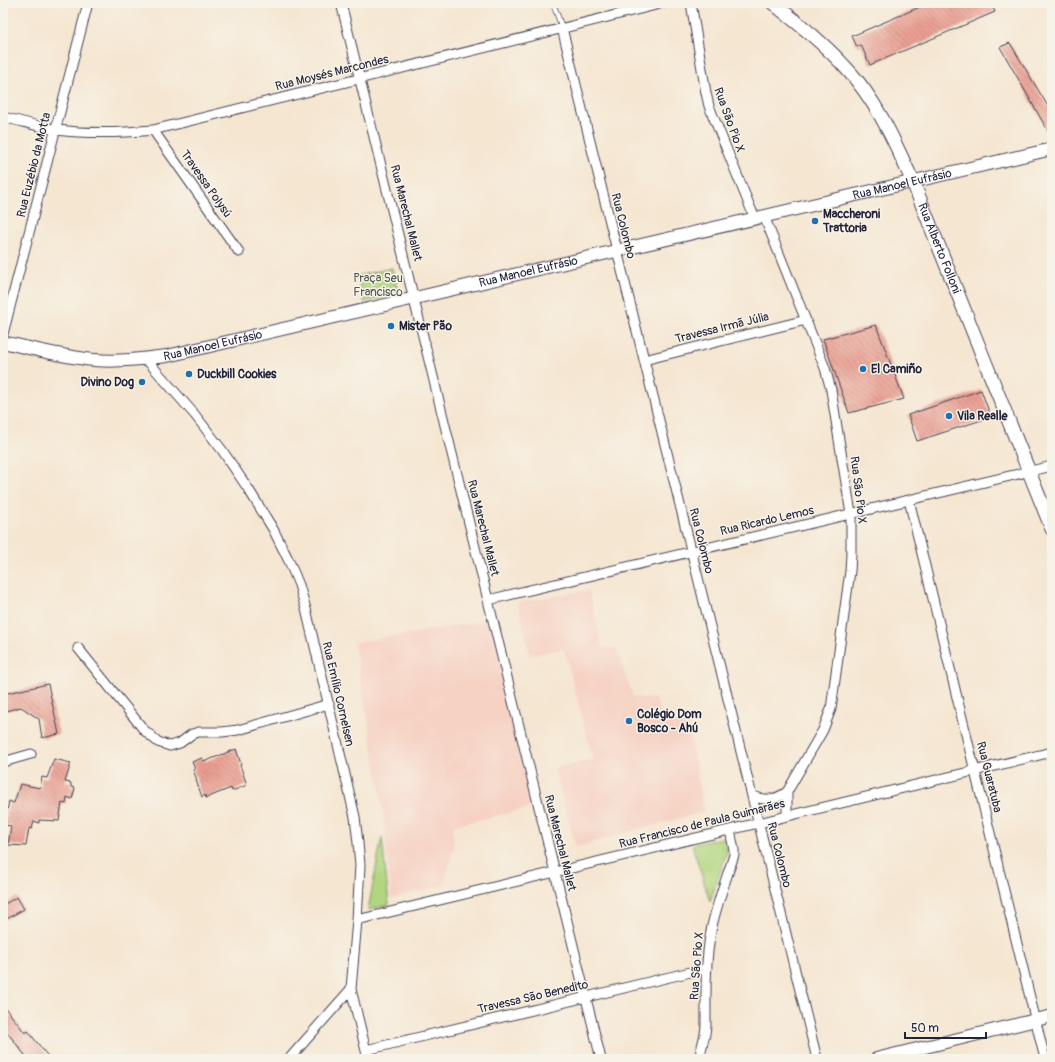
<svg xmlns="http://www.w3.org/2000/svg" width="1055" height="1062" font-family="Pangolin,sans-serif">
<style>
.built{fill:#f6d2c3}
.park{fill:#b1d67f;stroke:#6a7c5d}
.building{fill:url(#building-back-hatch)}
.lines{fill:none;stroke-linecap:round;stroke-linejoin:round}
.service-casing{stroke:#423f52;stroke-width:6}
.minor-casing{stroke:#423f52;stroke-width:11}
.tertiary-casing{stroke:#423f52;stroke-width:14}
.secondary-casing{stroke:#423f52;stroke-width:15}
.service{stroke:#fff;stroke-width:4.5}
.minor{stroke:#fff;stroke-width:9}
.tertiary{stroke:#fff;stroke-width:12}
.secondary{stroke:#fff;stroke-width:13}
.poi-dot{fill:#1f6fb2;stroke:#f7f3e8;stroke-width:1.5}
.labels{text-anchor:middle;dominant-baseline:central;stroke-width:3;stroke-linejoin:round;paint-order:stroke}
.street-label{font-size:12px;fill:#22223b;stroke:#f7f3e8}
.poi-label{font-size:12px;font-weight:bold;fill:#22223b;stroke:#f7f3e8;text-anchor:start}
.park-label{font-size:12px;fill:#4d584f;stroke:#f7f3e8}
</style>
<defs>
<pattern id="building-back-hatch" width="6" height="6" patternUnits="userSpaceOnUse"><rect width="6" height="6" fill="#ea9f92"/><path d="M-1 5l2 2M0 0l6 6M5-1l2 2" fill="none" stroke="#bd8178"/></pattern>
</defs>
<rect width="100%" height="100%" fill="#f7f3e8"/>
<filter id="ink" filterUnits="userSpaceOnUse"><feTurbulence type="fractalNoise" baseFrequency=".025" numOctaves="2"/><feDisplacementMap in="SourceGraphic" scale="8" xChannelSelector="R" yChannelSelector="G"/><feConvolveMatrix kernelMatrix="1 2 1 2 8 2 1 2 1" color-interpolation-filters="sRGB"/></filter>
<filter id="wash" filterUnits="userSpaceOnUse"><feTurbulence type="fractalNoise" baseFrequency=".012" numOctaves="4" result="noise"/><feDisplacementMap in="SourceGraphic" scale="16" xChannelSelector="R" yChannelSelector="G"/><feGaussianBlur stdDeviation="0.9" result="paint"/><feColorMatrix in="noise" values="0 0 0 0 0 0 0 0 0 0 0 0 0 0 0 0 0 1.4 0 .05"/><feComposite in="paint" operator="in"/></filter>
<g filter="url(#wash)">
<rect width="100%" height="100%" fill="#f5e6d1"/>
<!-- built -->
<path class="built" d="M 589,590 L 602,647 L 616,648 L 633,697 L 656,699 L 661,716 L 688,726 L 705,812 L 628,832 L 576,847 L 554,768 L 593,760 L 564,649 L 530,655 L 518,602 Z
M 491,620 L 535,807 L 453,826 L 454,848 L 444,885 L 391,899 L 382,801 L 354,643 Z"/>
<!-- park -->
<path class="park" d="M 392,268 L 398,293 L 364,302 L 357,276 Z
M 382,837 L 389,905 L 368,910 Z
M 726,837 L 727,852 L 710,901 L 692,845 Z"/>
<g id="blocks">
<!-- building -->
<path class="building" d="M 929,3 L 991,3 L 995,12 L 870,65 L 861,45 L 857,47 L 852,36 Z
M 1010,43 L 1052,113 L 1052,138 L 1000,47 Z
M 876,325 L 904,399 L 849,413 L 823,339 Z
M 981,390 L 991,417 L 917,441 L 908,415 Z
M 48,684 L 59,734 L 42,738 L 39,719 L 21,707 L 6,711 L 3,699 L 3,694 Z
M 236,749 L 241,764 L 240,765 L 247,785 L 232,791 L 231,788 L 206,798 L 205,795 L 202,797 L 196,780 L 197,780 L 193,770 L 195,769 L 192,762 L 202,758 L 203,761 L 206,760 L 206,761 Z
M 54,759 L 71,763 L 65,782 L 71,783 L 71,787 L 75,788 L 72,799 L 67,797 L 66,804 L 62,803 L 59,821 L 39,820 L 39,823 L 34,821 L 32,829 L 29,828 L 26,846 L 8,845 L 11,826 L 4,825 L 9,801 L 14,803 L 20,784 L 40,788 L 42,777 L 47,778 Z
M 17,897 L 24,909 L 3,921 L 3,905 Z
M 3,1005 L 25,1033 L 28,1031 L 50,1059 L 28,1059 L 3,1027 Z"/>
</g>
</g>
<g filter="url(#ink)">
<use href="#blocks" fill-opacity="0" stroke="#423f52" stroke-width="1"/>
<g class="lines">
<!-- service casing -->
<g class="service-casing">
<path id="service" d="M 553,3 L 562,28"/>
</g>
<!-- minor casing -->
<g class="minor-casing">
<path id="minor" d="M 341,3 L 601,1059
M 691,3 L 706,93 L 709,106 L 755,219
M 562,28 L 817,1059
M 3,117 C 21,121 39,127 57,130 C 89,134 121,133 153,130 L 664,3
M 153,130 L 239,252
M 764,216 L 825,368 L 831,390 L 851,514 L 851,554 L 850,571 L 831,709 L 823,730 L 787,792 L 787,816
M 3,334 L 88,3
M 146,359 L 195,415 L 222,450 L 249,490 L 273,529 L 289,561 L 299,585 L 306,609 L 355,817 L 358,843 L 360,865 L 357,920 L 351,989 L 289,1059
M 644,360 L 806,320
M 909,500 L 1045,1059
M 488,600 L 1052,466
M 78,648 L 144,730 L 158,742 L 170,746 L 180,743 L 192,734 L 199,732 L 222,732 L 238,730 L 329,704
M 3,762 L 31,754
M 752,796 C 767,801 773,801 787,792
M 357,920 L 1052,752
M 351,989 L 368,1059
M 366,1050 L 707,968
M 699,1059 L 705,1034 L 706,1026 C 706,994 705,962 711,931 C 716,905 726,880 734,855 L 734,850 L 730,830"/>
</g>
<!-- tertiary casing -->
<g class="tertiary-casing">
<g id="tertiary">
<path id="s1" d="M 3,342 C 33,349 63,357 94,360 C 118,362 143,359 167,356 L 1052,149"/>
<path d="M 876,1059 L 1052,1016"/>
</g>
</g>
<!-- secondary casing -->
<g class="secondary-casing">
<g id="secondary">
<path id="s2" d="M 773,3 C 799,24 825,44 847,69 C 877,101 895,143 913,182 L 1052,529"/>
</g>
</g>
<!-- service -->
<use href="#service" class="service"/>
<!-- minor -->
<use href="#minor" class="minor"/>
<!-- tertiary -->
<use href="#tertiary" class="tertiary"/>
<!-- secondary -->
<use href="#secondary" class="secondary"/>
</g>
</g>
<!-- markers -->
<g class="poi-dot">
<circle cx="815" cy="221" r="4"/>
<circle cx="391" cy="326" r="4"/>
<circle cx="863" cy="369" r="4"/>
<circle cx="189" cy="374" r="4"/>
<circle cx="142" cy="382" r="4"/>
<circle cx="949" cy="416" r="4"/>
<circle cx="629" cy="721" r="4"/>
</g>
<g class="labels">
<!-- street labels -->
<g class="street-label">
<text transform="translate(332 73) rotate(-14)">Rua Moysés Marcondes</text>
<text transform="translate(729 120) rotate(70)">Rua São Pio X</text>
<text transform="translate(34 165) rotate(-76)">Rua Euzébio da Motta</text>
<text transform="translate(206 184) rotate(55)">Travessa Polysú</text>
<text stroke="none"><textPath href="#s1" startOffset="921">Rua Manoel Eufrásio</textPath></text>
<text transform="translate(406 213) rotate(76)">Rua Marechal Mallet</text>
<text transform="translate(623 226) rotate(76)">Rua Colombo</text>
<text stroke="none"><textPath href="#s2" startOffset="302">Rua Alberto Folloni</textPath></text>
<text stroke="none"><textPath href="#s1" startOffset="537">Rua Manoel Eufrásio</textPath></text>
<text transform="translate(722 328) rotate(-14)">Travessa Irmã Júlia</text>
<text stroke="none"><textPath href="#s1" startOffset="213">Rua Manoel Eufrásio</textPath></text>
<text transform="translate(858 490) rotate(83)">Rua São Pio X</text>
<text transform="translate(767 521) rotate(-13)">Rua Ricardo Lemos</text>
<text transform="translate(483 528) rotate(76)">Rua Marechal Mallet</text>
<text transform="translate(701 541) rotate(76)">Rua Colombo</text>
<text transform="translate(338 694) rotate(77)">Rua Emílio Cornelsen</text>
<text transform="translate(989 777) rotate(76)">Rua Guaratuba</text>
<text transform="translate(702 824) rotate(-14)">Rua Francisco de Paula Guimarães</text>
<text transform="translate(560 843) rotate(76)">Rua Marechal Mallet</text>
<text transform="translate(779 855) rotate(76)">Rua Colombo</text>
<text transform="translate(697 966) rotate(-86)">Rua São Pio X</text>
<text transform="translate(533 997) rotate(-13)">Travessa São Benedito</text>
</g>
<!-- poi labels -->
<g class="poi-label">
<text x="823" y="214">Maccheroni<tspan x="823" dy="14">Trattoria</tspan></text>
<text x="399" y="326">Mister Pão</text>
<text x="871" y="369">El Camiño</text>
<text x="197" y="374">Duckbill Cookies</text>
<text x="134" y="382" text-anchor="end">Divino Dog</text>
<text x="957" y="416">Vila Realle</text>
<text x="637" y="714">Colégio Dom<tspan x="637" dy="14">Bosco - Ahú</tspan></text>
</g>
<!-- park labels -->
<g class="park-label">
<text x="378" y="278">Praça Seu<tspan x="378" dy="14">Francisco</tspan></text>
</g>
</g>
<!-- margin -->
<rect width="1055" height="1062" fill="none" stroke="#f7f3e8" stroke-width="16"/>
<!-- scale -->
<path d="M905 1032v6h81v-6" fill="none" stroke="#22223b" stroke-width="2"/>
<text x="911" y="1032" font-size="12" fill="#22223b" stroke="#f7f3e8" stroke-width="3" paint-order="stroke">50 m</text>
</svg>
